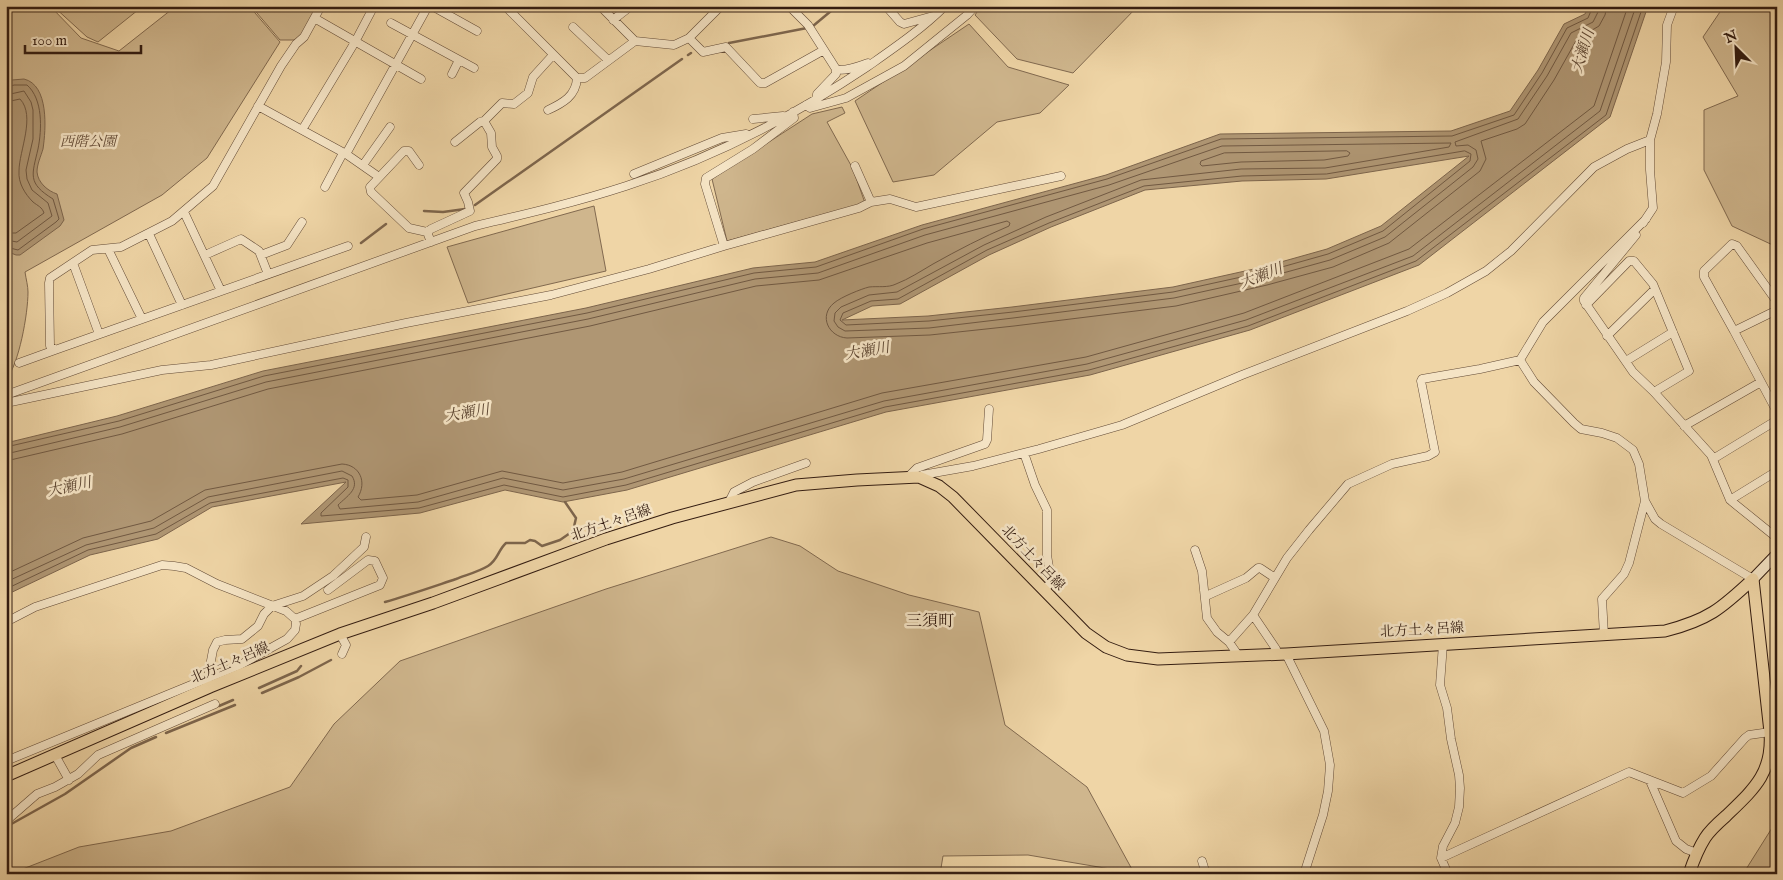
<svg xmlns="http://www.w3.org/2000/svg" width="1783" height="880" font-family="'IM FELL English','Noto Serif JP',serif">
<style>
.green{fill:#cfb68d;stroke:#81694f}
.water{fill:#af9673;stroke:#7d654c;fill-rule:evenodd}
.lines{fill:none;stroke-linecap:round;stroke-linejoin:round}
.shore{stroke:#715942;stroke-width:1}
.stream{stroke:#7d654c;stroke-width:2.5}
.street-casing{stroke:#624a36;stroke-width:9}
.secondary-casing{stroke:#331c11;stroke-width:12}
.primary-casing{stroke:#331c11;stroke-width:13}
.street{stroke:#f5e4c5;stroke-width:8}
.secondary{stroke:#f5e4c5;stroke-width:10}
.primary{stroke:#efd5a6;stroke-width:11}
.labels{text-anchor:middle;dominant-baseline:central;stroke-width:5;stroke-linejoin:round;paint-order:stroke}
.park-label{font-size:14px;font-style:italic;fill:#624a36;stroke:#f5e4c5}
.street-label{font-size:14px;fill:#331c11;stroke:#f5e4c5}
.water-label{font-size:15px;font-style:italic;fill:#5e4733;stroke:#f5e4c5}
.quarter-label{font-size:16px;fill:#331c11;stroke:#f5e4c5}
</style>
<rect width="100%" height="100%" fill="#efd5a6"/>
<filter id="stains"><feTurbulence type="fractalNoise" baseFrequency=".004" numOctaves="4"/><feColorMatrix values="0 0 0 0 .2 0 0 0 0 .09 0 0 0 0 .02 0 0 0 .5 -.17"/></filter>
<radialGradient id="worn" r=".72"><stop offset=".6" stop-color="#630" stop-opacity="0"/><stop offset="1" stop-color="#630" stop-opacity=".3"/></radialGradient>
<!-- green -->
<path class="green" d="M 6,6 L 50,6 L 81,38 L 119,51 L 176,6 L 249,6 L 280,42 L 207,158 L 162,195 L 25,272 C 26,279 28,286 28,292 C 28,314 19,364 6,380 Z
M 53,6 L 143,6 L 98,42 L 87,37 Z
M 251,6 L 316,6 L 306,29 L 297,40 L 280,40 Z
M 981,6 L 1138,6 L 1073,73 L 1017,59 L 975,15 Z
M 1724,6 L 1777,6 L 1777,247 L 1732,226 L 1704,170 L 1704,110 L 1738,96 L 1703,37 Z
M 969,24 L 1008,67 L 1069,85 L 1040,113 L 997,122 L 934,175 L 893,182 L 855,101 Z
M 842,107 L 845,113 L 827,122 L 853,169 L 865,203 L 727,241 L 712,179 L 812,114 Z
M 594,206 L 606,271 L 468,303 L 447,247 Z
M 771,537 L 800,546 L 838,571 L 909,595 L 979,612 L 1005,725 L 1087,787 L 1134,873 L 1028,855 L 943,856 L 940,874 L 10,874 L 79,847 L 171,831 L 290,787 L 334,724 L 400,661 L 606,589 Z
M 1777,820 L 1777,874 L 1743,874 Z"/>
<!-- water -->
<path class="water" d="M 1589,6 L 1648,6 L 1610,117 L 1419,265 L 1250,330 L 1090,375 L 886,412 L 627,490 L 563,502 L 505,490 L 420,513 L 301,524 L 346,482 L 212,507 L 158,539 L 90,555 L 6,595 L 6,443 L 117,416 L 263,371 L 586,308 L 753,268 L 815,262 L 922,225 L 1106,175 L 1220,134 L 1451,131 L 1510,111 L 1538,70 L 1564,24 L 1585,14 ZM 1469,156 L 1381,226 L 1327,249 L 1263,267 L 1173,287 L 1012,307 L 928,316 L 842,320 L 872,306 L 900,304 L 989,255 L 1051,227 L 1145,190 L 1242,181 L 1326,179 Z
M 24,79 C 49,85 46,129 43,149 C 41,156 37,164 37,172 C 38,183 48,191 57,194 L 64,220 L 60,226 L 20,255 L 16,255 L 6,251 L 6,85 L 12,80 Z"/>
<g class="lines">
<!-- shore -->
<path class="shore" d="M 6,88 L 14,85 L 27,85 C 43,99 42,129 38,149 C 32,175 27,183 53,199 L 59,219 L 56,222 L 18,250 L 6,247
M 6,95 L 24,91 L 31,102 L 33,110 L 33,139 L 26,170 L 27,179 L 32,190 L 48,203 L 52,216 L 17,242 L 6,240
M 6,102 L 20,99 C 36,116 19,151 19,171 C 18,183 25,194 33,202 C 38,206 42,207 44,213 L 16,233 L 6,233
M 1347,151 L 1350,153 L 1348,156 L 1324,160 L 1241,162 L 1202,166 L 1200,164 L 1201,161 L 1224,153 Z
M 1465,151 L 1471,154 L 1470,161 L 1383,231 L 1328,254 L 1264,272 L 1173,292 L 1013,312 L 929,321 L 846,325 L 840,320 L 843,313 L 871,301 L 898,299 L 987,250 L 1049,223 L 1144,186 L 1242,176 L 1326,174 Z
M 6,447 L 119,421 L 264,376 L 587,313 L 754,273 L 816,267 L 923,229 L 1107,179 L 1221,139 L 1452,136 L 1514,115 L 1542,73 L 1567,28 L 1588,18 L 1593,6
M 6,454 L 120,427 L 266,382 L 588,319 L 755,279 L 818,273 L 925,235 L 1109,185 L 1222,146 L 1451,143 L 1449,147 L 1325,168 L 1241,169 L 1141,180 L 1046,217 L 984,245 L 897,292 L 869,295 L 841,307 L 835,313 L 834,321 L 838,327 L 845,331 L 929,328 L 1013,318 L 1174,298 L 1265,278 L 1330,260 L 1385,237 L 1473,167 L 1478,159 L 1476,150 L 1468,145 L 1456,146 L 1455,142 L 1518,119 L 1547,76 L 1571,33 L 1593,22 L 1598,12 L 1599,6
M 6,461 L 122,434 L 268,389 L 590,326 L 756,286 L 819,280 L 927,243 L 1007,221 L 1010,223 L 1009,226 C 983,237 958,250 933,264 C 921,271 909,279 896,284 C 888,288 878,286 869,287 C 861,289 841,297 834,303 C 818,316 829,337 847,338 L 930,335 L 1014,326 L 1176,306 L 1267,285 L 1333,267 L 1389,243 L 1480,171 L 1486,159 L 1481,141 L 1517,129 L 1525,124 L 1554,80 L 1577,39 L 1599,26 L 1605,15 L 1607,6
M 6,574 L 83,538 L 151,521 L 205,490 L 342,464 C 360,465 367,482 358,497 L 361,500 L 417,495 L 502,471 L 563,483 L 622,472 L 882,393 L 1086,357 L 1244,313 L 1409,249 L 1594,106 L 1628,6
M 6,582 L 86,545 L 154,528 L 208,497 L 342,471 L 352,476 C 360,489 347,496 338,505 L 340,509 L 418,502 L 503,478 L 563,490 L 624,479 L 884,401 L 1087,364 L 1246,320 L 1413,256 L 1600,111 L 1636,6
M 6,589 L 88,550 L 156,534 L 210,503 L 343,478 L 348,480 L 348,487 L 321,513 L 321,516 L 419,508 L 504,485 L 563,497 L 626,485 L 885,407 L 1089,370 L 1248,326 L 1416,261 L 1606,115 L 1643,6"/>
<!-- stream -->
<path class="stream" d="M 813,26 L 837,6
M 729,43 L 807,28
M 688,55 L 691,53
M 475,205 L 682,59
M 424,211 L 443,212 L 465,209
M 361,243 L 386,224
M 385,602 C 409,595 432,587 456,579 C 466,575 478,572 488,566 C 498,560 498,550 506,543 L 525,543 L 530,540 L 535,541 L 542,546 L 560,540 L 573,531 L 576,518 L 565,502
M 259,688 L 297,671 L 301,666
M 262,693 L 299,677 L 331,660
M 219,706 L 233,700
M 166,733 L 235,705
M 6,827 L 65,794 L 131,748 L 156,737"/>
<!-- street casing -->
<g class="street-casing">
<path id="street" d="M 321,6 L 304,37 L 296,44 L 281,66 L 213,186 L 172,221 L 121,247 L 92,250 L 50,278 L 49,283 L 50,346 L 55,350 L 348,246
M 432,6 L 477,31
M 505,6 L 577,78 L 585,78 L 635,41
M 600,6 L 635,41 L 674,45 L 689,38 L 721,6
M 789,6 L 808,25 L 836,69 C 845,72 859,66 868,63
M 886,6 L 900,22 L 904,24 L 933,16
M 316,19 L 421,79
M 613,20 L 631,6
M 391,23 L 474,68
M 573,27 L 608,60
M 689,38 L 703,52 L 726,47 L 760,83 L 765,83 L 824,50
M 452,74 L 459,60
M 817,99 L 817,94 L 836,74 L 836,69
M 806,105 L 810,108 L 846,98 L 904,66 L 967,15 L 975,6
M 258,106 L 346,154 L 428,6
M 548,110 C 563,103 576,96 577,78
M 753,119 L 783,116
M 302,130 L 355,42 L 374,6
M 455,142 L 480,122 L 484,121 L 502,103 L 514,104 L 528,93 L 533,77 L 553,55
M 346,154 L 379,177
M 363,165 L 390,127
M 419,165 L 409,151 L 404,151 L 370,187 L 371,192 L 409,228 L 427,232
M 855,166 L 871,202
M 634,174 L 722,138 L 746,134
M 325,187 L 343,153
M 184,212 L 221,291
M 1643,223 L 1653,208 L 1650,170 L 1650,140 L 1657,114 L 1666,62 L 1667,25 L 1674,6
M 149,234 L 182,305
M 1636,235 L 1584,298 L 1584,301 L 1633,372 L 1654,392 L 1711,455 L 1730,500 L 1777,538
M 431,242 L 427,232 L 431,229 L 470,211 L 468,202 L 464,193 L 497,159 L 497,156 L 492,147 L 491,133 L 484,121
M 724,246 L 705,184 L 706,178 L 753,149 L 794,118 L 793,112
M 108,249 L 142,319
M 205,255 L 241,239 L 259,251 L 268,274
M 261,255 L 287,245 L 302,222
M 73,263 L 99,334
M 1777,302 L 1737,246 L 1732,244 L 1704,271 L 1704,277 L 1734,331 L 1777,310
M 1586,305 L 1629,261 L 1634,261 L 1653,284 L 1689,371 L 1654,392
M 1734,331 L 1777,412
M 1607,336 L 1655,289
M 1520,360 L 1534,382 L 1574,423 L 1581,429 L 1602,433 L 1617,438 L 1633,450 L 1639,464 L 1645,501 L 1629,563 L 1624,574 L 1602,599 L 1604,635
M 1626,361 L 1673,332
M 19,363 L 55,350
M 6,395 L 475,226 C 526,214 577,202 626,186 C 710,159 794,116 867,67 C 894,48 922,29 945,6
M 6,403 L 162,370 L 211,365 L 406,323 L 551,295 L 649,269 L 724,246 L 859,208 L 871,202 L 890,199 L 916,207 L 1061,176
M 1684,426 L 1761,382
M 1024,453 L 1035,485 L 1047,510 L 1047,555 L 1051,580 L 1051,583 L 1043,590
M 1713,459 L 1777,420
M 908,477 L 917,468 L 985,444 L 987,440 L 989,409
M 919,477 L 922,475 L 973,466 L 1039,449 L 1122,425 L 1242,375 L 1407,311 L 1447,293 L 1486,271 L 1511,251 L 1594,167 L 1627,149 L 1650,140
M 1730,500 L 1777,471
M 1645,501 L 1655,519 L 1661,524 L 1753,579
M 729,502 L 734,492 L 753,482 L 806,463
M 1195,550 L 1202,571 L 1207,618 L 1217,632 L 1229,642 L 1238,655
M 1206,596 L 1246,578 L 1258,568 L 1260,568 L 1275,578
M 295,619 L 380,585 L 383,578 L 375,561 L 368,560 L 328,590
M 6,622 L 35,607 L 162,565 L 174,566 L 186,568 L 217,584 L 286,611 L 295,619 L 296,624 L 295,630 L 287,639 L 240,665 L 6,761
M 340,634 L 346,645 L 342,654
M 1229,642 L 1253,615
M 1443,644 L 1440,685 L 1447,708 L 1451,739 L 1459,775 L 1460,788 L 1459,807 L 1455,823 L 1443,846 L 1441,858 L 1448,874
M 1276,654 L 1276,649 L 1253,615 L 1287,558 L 1309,530 L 1348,484 L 1392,464 L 1428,456 L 1435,452 L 1421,381 L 1422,379 L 1480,369 L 1520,360 L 1543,322 L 1646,219
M 1286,654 L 1324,731 L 1330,765 L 1328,791 L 1323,815 L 1304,874
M 207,682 L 213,650 L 217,642 L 225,640 L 242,639 L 258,626 L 264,614 L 272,606 L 303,596 L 333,576 L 364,547 L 366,537
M 55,755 L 69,780
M 1650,781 L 1676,841 L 1686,849 L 1697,853
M 6,821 L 37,794 L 55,787 L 78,774 L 98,755 L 215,704
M 1441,858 L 1629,772 L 1683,793 L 1711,776 L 1745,738 L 1749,735 L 1770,732
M 1202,861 L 1206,874"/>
</g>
<!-- secondary casing -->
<g class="secondary-casing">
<path id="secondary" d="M 1753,579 L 1777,554"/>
</g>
<!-- primary casing -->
<g class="primary-casing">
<path id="primary" d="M 6,776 L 210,687 L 340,634 L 433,603 L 606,539 L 672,518 L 796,485 L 857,480 L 919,477 L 939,486 L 953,497 L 1086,633 L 1106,647 L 1127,655 L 1158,659 L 1286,654 L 1665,631 C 1708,620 1721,609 1753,579
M 1689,874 C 1693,862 1698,849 1705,838 C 1710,830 1718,823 1726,816 C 1754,789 1773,773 1770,732 L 1753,579"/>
</g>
<!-- street -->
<use href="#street" class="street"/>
<!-- secondary -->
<use href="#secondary" class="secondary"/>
<!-- primary -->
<use href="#primary" class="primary"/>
</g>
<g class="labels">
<!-- park labels -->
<g class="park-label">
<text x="88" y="142">西階公園</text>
</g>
<!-- street labels -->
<g class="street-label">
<text transform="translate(611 523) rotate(-19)">北方土々呂線</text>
<text transform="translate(1033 558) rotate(46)">北方土々呂線</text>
<text transform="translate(1422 630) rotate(-3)">北方土々呂線</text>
<text transform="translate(230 663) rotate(-23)">北方土々呂線</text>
</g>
<!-- water labels -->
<g class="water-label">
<text transform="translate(1583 51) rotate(-73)">大瀬川</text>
<text transform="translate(1261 276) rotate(-21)">大瀬川</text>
<text transform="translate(867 351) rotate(-10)">大瀬川</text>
<text transform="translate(467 413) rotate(-9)">大瀬川</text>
<text transform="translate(69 487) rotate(-12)">大瀬川</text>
</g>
<!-- quarter labels -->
<g class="quarter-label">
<text x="930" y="622">三須町</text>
</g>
</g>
<!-- margin -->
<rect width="1783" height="880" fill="none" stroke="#efd5a6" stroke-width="25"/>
<rect x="8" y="8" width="1768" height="865" fill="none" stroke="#331c11" stroke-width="2.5"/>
<rect x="12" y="12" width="1758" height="855" fill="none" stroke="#331c11"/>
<!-- north arrow -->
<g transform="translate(1736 48) rotate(336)" stroke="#f5e4c5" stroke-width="4" paint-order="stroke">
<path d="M0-4L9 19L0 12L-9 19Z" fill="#331c11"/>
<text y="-8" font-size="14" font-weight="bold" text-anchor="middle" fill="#331c11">N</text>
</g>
<!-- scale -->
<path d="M25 45v8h116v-8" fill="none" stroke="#331c11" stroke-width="2.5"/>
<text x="32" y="45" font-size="15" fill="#331c11" stroke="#f5e4c5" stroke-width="4" paint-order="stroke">100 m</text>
<rect width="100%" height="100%" filter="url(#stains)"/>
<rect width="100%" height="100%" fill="url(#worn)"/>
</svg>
